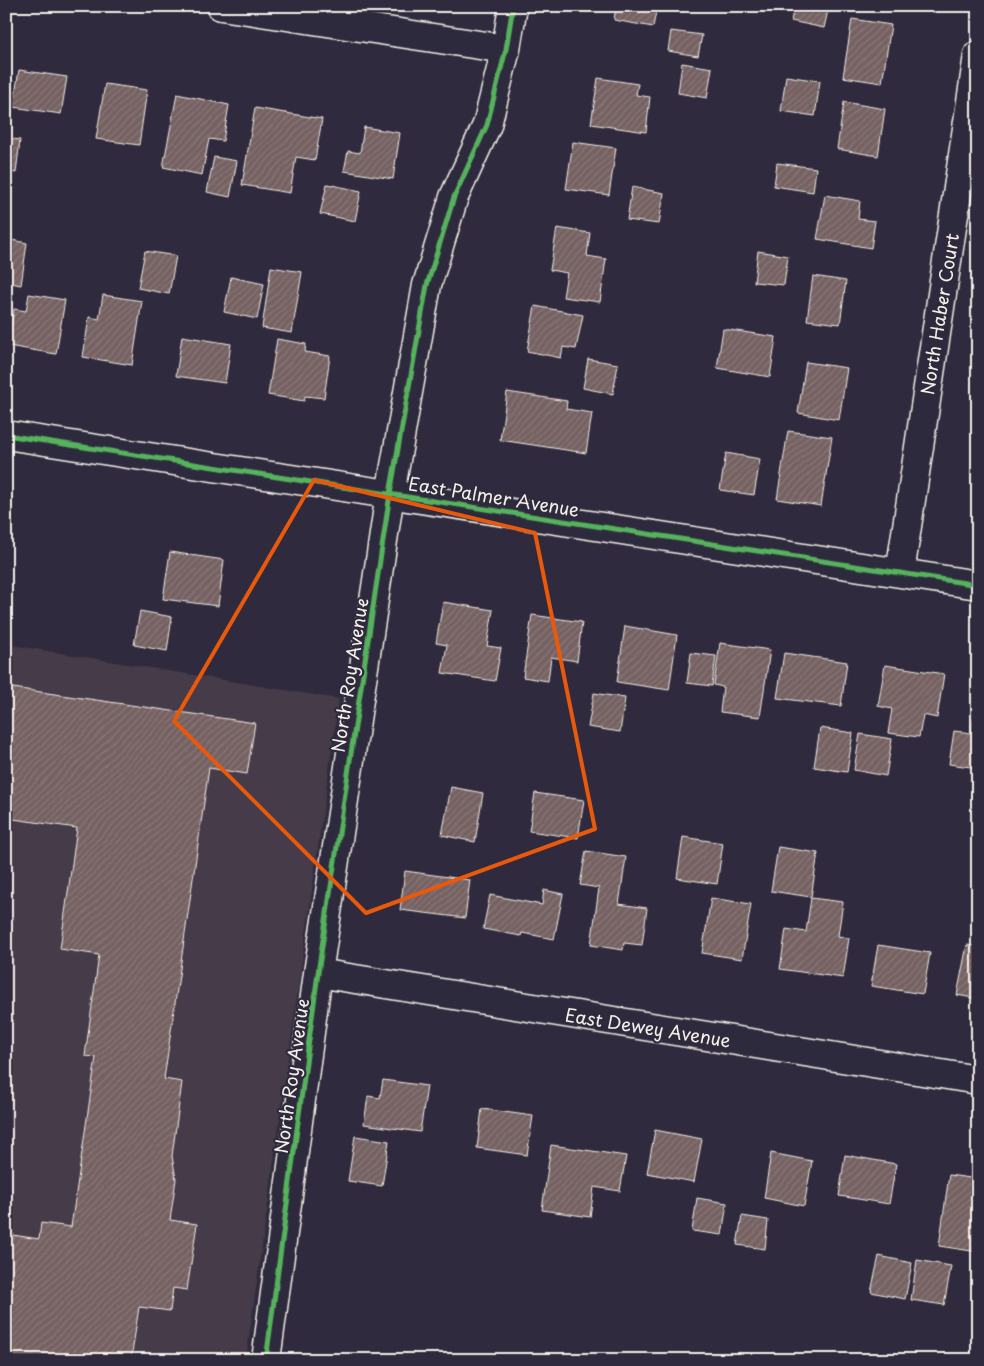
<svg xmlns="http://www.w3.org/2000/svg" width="984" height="1366" font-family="'Playpen Sans',sans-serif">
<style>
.built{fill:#443a48}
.building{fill:url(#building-hatch);stroke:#f4f1e8}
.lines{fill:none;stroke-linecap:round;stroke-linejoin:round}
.street-casing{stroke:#f4f1e8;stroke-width:31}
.street{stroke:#2f2a3d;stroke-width:28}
.cycleway-casing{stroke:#2f2a3d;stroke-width:8}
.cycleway{stroke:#56b35d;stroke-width:5}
.marked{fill:none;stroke:#e8590c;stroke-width:4;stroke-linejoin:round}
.labels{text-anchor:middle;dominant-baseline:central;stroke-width:4.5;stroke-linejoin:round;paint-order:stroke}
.street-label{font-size:18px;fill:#f4f1e8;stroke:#2f2a3d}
</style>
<defs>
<pattern id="building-hatch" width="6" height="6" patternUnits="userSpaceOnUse" patternTransform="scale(1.25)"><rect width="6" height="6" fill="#756162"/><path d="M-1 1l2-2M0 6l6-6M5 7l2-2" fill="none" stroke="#897878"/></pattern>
</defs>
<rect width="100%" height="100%" fill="#2f2a3d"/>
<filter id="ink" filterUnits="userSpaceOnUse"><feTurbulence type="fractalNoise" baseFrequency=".02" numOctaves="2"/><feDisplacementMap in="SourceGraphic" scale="10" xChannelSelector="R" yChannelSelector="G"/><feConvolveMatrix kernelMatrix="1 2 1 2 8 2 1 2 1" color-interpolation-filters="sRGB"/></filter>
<g filter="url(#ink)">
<!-- built -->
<path class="built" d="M 6,644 L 339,699 L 246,1360 L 6,1360 Z"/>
<!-- building -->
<path class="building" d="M 616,6 L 657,6 L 653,27 L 614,20 Z
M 794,6 L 829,6 L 824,28 L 791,21 Z
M 852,19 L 891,25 L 882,83 L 843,77 Z
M 671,31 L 702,35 L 698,56 L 668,51 Z
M 682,63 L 712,68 L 707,98 L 678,93 Z
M 19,70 L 67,77 L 61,114 L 13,107 Z
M 786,76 L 820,81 L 815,116 L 781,111 Z
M 598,78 L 638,84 L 636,95 L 650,97 L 646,132 L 591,124 Z
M 105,84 L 147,90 L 139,145 L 96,139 Z
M 177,94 L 229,105 L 223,141 L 209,139 L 202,175 L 163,167 Z
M 844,102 L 885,109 L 878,156 L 837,149 Z
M 255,108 L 322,119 L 315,160 L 296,157 L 290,193 L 242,185 Z
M 364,127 L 400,133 L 393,179 L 344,171 L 348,151 L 360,153 Z
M 6,138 L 20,140 L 16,173 L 6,171 Z
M 573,142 L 616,148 L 609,195 L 566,189 Z
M 214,157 L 237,161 L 230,197 L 207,192 Z
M 777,163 L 816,168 L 813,192 L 774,186 Z
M 327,184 L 361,191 L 355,221 L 320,214 Z
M 632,187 L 664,193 L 659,224 L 627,220 Z
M 825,195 L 860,201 L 858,219 L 875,221 L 871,248 L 817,239 Z
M 557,228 L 590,233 L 587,256 L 606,259 L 600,302 L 563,297 L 567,273 L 550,270 Z
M 6,239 L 27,243 L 21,285 L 6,282 Z
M 145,251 L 176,256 L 169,294 L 138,288 Z
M 758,251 L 788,256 L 784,285 L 754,282 Z
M 271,267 L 302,272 L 292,333 L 262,328 Z
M 813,276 L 846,281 L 840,324 L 807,320 Z
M 231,277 L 264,284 L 257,319 L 224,312 Z
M 29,294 L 65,300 L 56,354 L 8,346 L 14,309 L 26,311 Z
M 103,295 L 142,301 L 132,365 L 83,357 L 89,317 L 99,319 Z
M 535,306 L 583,315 L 576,349 L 563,347 L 561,358 L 527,351 Z
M 723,329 L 776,337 L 770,377 L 717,368 Z
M 182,336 L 231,344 L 225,383 L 176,376 Z
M 277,339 L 306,344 L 305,352 L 330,356 L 324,398 L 305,396 L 304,401 L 268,395 Z
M 588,359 L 618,364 L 613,394 L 583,388 Z
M 806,362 L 847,368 L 839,420 L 798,413 Z
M 507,392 L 567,401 L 566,409 L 592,413 L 586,453 L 500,440 Z
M 788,431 L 832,437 L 821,506 L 777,499 Z
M 726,453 L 760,459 L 754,495 L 720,490 Z
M 170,552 L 224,560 L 218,606 L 163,599 Z
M 443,602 L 493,610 L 487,646 L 501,648 L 495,681 L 442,673 L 447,645 L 436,643 Z
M 140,611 L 172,617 L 167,651 L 134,645 Z
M 532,615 L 582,622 L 577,661 L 551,657 L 548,681 L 523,677 Z
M 625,626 L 677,635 L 669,690 L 617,682 Z
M 720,643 L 770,650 L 760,717 L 720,712 L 723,687 L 714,685 Z
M 691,653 L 716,656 L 712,686 L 687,683 Z
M 784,653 L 847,662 L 841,706 L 777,698 Z
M 885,665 L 944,674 L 937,718 L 923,715 L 919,737 L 888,733 L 892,709 L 878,706 Z
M 6,687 L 255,723 L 247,774 L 209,768 L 164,1079 L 182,1082 L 172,1156 L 176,1179 L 170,1220 L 197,1224 L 187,1290 L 173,1288 L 170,1311 L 139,1307 L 131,1360 L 6,1360 L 6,1234 L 39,1239 L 41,1223 L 71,1227 L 96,1057 L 85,1056 L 99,955 L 60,949 L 77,828 L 6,818 Z
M 978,689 L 978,768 L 949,764 L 954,731 L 971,733 Z
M 594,693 L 625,698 L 620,732 L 588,727 Z
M 820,728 L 853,733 L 847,772 L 814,767 Z
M 860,734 L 892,739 L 886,776 L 854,770 Z
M 451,787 L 483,793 L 475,842 L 442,835 Z
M 535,793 L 584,800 L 578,838 L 529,831 Z
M 683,837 L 723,843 L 717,884 L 677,878 Z
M 778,847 L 818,853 L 811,897 L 771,891 Z
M 586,851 L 626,857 L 619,904 L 647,908 L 642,945 L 624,943 L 623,950 L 591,945 L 599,888 L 580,885 Z
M 405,871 L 470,880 L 465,918 L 400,910 Z
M 544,890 L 563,894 L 554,939 L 522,933 L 521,936 L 483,929 L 490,895 L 542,905 Z
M 711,898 L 751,904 L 742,959 L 702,953 Z
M 811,898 L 843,902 L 838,936 L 849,938 L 843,978 L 780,969 L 786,929 L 806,932 Z
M 978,934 L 978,999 L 957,995 L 967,945 L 975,946 Z
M 878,945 L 930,953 L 923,994 L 871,986 Z
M 383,1080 L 427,1086 L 420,1132 L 364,1124 L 368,1096 L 380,1098 Z
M 482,1109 L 533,1116 L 527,1155 L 477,1148 Z
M 655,1130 L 702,1139 L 694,1182 L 647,1173 Z
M 355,1136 L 389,1141 L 382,1186 L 348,1181 Z
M 551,1145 L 626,1156 L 620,1191 L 594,1187 L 590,1217 L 542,1210 Z
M 771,1153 L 812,1161 L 804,1206 L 764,1198 Z
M 845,1155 L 896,1164 L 889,1204 L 839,1196 Z
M 949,1175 L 978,1179 L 978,1252 L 939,1246 Z
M 697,1198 L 727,1203 L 722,1235 L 692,1231 Z
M 742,1216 L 768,1220 L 765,1249 L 737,1245 Z
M 879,1256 L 912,1263 L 905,1299 L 871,1292 Z
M 917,1260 L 951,1266 L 944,1305 L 911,1300 Z"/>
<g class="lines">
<!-- street casing -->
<g class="street-casing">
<path id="street" d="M 221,6 L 506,49
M 6,435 L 978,585
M 900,573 L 978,55
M 318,973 L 978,1080
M 266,1360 L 318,973 L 390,494 L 427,285 L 454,197 L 487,125 L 506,49 L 513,6"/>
</g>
<!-- street -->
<use href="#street" class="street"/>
<!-- cycleway casing -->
<g class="cycleway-casing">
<path id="cycleway" d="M 6,435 L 978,585
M 266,1360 L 318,973 L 390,494 L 427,285 L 454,197 L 487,125 L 506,49 L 513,6"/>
</g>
<!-- cycleway -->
<use href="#cycleway" class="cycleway"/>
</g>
</g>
<!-- marked area -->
<path class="marked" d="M 314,480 L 535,533 L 595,829 L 366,913 L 174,721 Z"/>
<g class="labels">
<!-- street labels -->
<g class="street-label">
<text transform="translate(939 314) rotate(-81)">North Haber Court</text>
<text transform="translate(494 496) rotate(9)">East Palmer Avenue</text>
<text transform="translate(349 675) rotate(-81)">North Roy Avenue</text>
<text transform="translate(648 1027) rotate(9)">East Dewey Avenue</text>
<text transform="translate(291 1076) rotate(-82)">North Roy Avenue</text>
</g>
</g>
<!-- margin -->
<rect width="984" height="1366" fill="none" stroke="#2f2a3d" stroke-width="25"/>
<rect x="12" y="12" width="959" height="1341" fill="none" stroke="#f4f1e8" stroke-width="2" filter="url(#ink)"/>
</svg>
